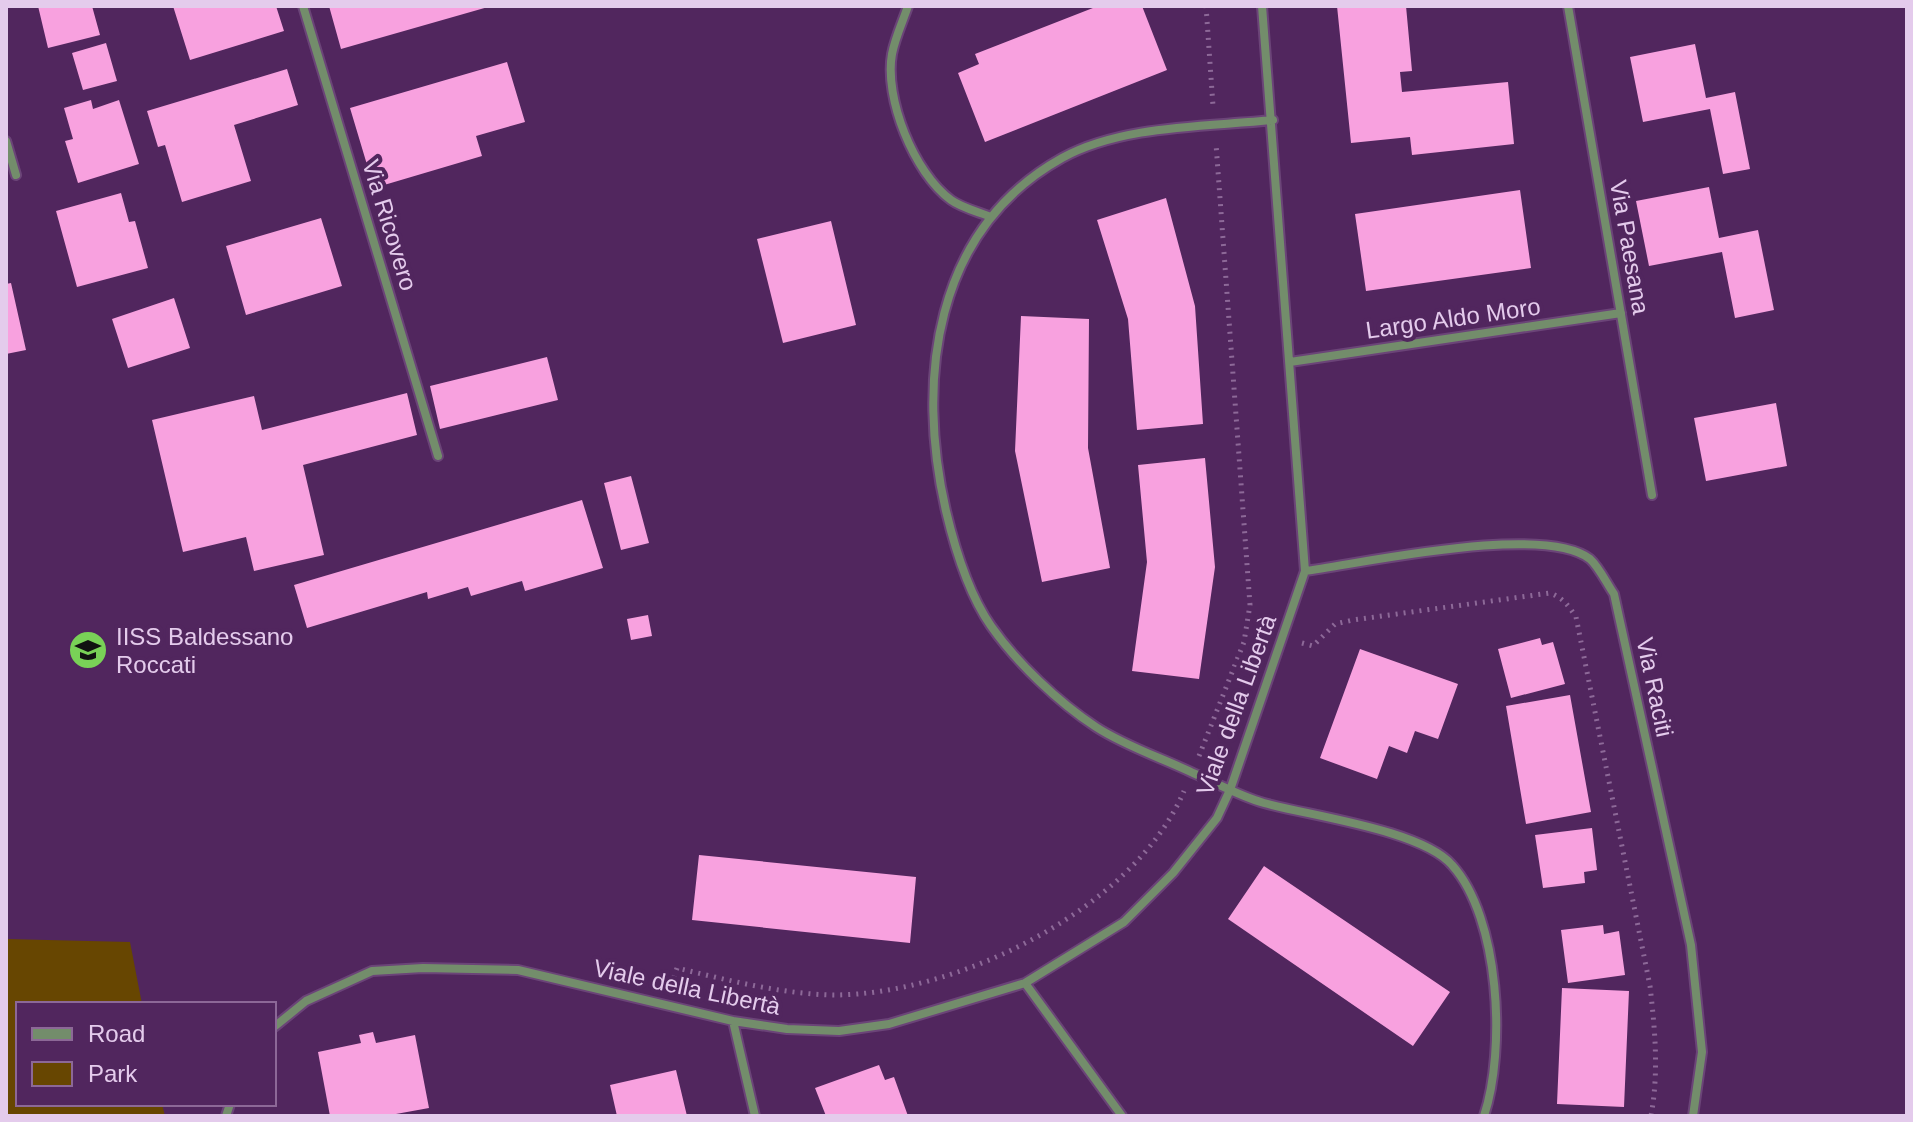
<svg xmlns="http://www.w3.org/2000/svg" width="1913" height="1122" font-family="Helvetica,sans-serif">
<style>
.green{fill:#674601}
.building{fill:#f8a1df}
.lines{fill:none;stroke-linecap:round;stroke-linejoin:round}
.minor-casing{stroke:#6b4478;stroke-width:12}
.path{stroke:#8d6998;stroke-width:5;stroke-dasharray:2 6;stroke-linecap:butt}
.minor{stroke:#738d6b;stroke-width:8}
.labels{text-anchor:middle;dominant-baseline:central;stroke-width:8;stroke-linejoin:round;paint-order:stroke}
.street-label{font-size:24px;fill:#e4cbec;stroke:#51265e}
.poi-label{font-size:24px;fill:#e4cbec;stroke:#51265e;text-anchor:start}
</style>
<rect width="100%" height="100%" fill="#51265e"/>
<!-- green -->
<path class="green" d="M 6,939 L 130,942 L 142,1004 L 18,1004 L 18,1104 L 162,1104 L 165,1116 L 6,1116 Z"/>
<!-- building -->
<path class="building" d="M 38,6 L 92,6 L 100,35 L 48,48 Z
M 173,6 L 276,6 L 284,31 L 190,60 Z
M 329,6 L 488,6 L 488,7 L 341,49 Z
M 1098,6 L 1142,6 L 1167,70 L 985,142 L 958,73 L 979,64 L 975,54 Z
M 1337,6 L 1406,6 L 1412,71 L 1400,72 L 1402,92 L 1508,82 L 1514,144 L 1412,155 L 1410,137 L 1351,143 Z
M 106,43 L 117,81 L 83,90 L 72,53 Z
M 1695,44 L 1706,98 L 1735,92 L 1750,169 L 1723,174 L 1710,109 L 1643,122 L 1630,57 Z
M 507,62 L 525,122 L 476,136 L 482,156 L 374,188 L 350,108 Z
M 287,69 L 298,105 L 234,125 L 251,181 L 182,202 L 165,145 L 158,147 L 147,111 Z
M 91,100 L 93,109 L 119,100 L 139,164 L 78,183 L 65,141 L 73,139 L 64,108 Z
M 1709,187 L 1719,238 L 1758,230 L 1774,310 L 1735,318 L 1722,252 L 1649,266 L 1636,201 Z
M 1520,190 L 1531,268 L 1366,291 L 1355,214 Z
M 121,193 L 129,222 L 135,221 L 148,268 L 77,287 L 56,211 Z
M 1166,198 L 1195,306 L 1203,424 L 1137,430 L 1128,319 L 1097,220 Z
M 321,218 L 342,286 L 246,315 L 226,246 Z
M 831,221 L 856,325 L 783,343 L 757,239 Z
M 11,283 L 26,350 L 6,354 L 6,284 Z
M 174,298 L 190,348 L 128,368 L 112,319 Z
M 1021,316 L 1089,319 L 1088,448 L 1110,568 L 1042,582 L 1015,451 Z
M 547,357 L 558,400 L 440,429 L 430,386 Z
M 407,393 L 417,435 L 303,465 L 324,555 L 254,571 L 246,537 L 183,552 L 152,420 L 254,396 L 262,430 Z
M 1776,403 L 1787,466 L 1706,481 L 1694,418 Z
M 1205,458 L 1215,567 L 1199,679 L 1132,671 L 1147,562 L 1138,465 Z
M 631,476 L 649,543 L 621,550 L 604,483 Z
M 582,500 L 603,568 L 525,591 L 522,581 L 471,596 L 468,587 L 428,599 L 427,592 L 307,628 L 294,585 Z
M 648,615 L 652,636 L 631,640 L 627,619 Z
M 1540,638 L 1542,645 L 1553,642 L 1565,684 L 1511,698 L 1498,649 Z
M 1360,649 L 1458,684 L 1438,739 L 1415,731 L 1407,753 L 1389,746 L 1377,779 L 1320,758 Z
M 1570,695 L 1591,812 L 1526,824 L 1506,706 Z
M 1592,828 L 1597,870 L 1584,872 L 1585,883 L 1543,888 L 1535,835 Z
M 699,855 L 916,877 L 910,943 L 692,920 Z
M 1264,866 L 1450,992 L 1413,1046 L 1228,919 Z
M 1603,925 L 1604,934 L 1619,931 L 1625,975 L 1568,983 L 1561,930 Z
M 1562,988 L 1629,991 L 1624,1107 L 1557,1104 Z
M 373,1032 L 376,1043 L 415,1035 L 429,1108 L 385,1116 L 330,1116 L 318,1052 L 361,1043 L 359,1035 Z
M 879,1065 L 885,1080 L 894,1077 L 908,1116 L 826,1116 L 815,1088 Z
M 676,1070 L 687,1116 L 617,1116 L 610,1085 Z"/>
<g class="lines">
<!-- minor casing -->
<g class="minor-casing">
<path id="minor" d="M 303,6 L 438,456
M 908,6 C 903,21 895,38 892,54 C 884,98 914,173 951,200 C 962,208 979,212 991,217
M 1568,6 L 1652,495
M 1273,120 C 1205,127 1122,125 1062,158 C 933,230 916,381 946,511 C 955,549 968,593 991,626 C 1017,663 1058,702 1096,727 C 1125,746 1162,758 1193,773 C 1217,783 1239,796 1264,803 C 1311,816 1422,830 1452,865 C 1500,918 1506,1050 1484,1116
M 6,141 L 16,175
M 1290,362 L 1621,313
M 1305,571 C 1365,563 1544,523 1590,559 C 1599,567 1607,584 1614,594 L 1691,945 L 1702,1052 L 1693,1116
M 1025,983 L 1122,1116
M 733,1021 L 755,1116
M 274,1027 L 306,1001 L 372,971 L 423,968 L 518,970 L 733,1021 L 787,1029 L 839,1031 L 889,1024 L 1025,983 L 1124,922 L 1173,873 L 1217,818 L 1230,790 L 1305,571 L 1262,6
M 226,1116 L 230,1104"/>
</g>
<!-- path -->
<path class="path" d="M 1206,6 L 1213,106
M 1302,643 L 1313,646 L 1335,624 L 1353,620 L 1550,593 C 1563,598 1568,605 1576,617 L 1650,986 C 1655,1030 1659,1072 1651,1116
M 1199,756 L 1244,642 L 1250,605 L 1216,144
M 671,985 L 677,968 C 727,980 781,994 833,995 C 957,995 1134,909 1184,791"/>
<!-- minor -->
<use href="#minor" class="minor"/>
</g>
<!-- icons -->
<defs>
<g id="school-disc" transform="scale(2)"><circle r="9.5" fill="#79d157" stroke="#51265e"/><path d="M0-5L7-2L0 1L-7-2ZM-4 1L0 2.5L4 1V4Q0 6-4 4Z" fill="#111"/></g>
</defs>
<g fill-rule="evenodd">
<use href="#school-disc" x="88" y="650"/>
</g>
<g class="labels">
<!-- street labels -->
<g class="street-label">
<text transform="translate(390 225) rotate(73)">Via Ricovero</text>
<text transform="translate(1630 247) rotate(80)">Via Paesana</text>
<text transform="translate(1453 318) rotate(-8)">Largo Aldo Moro</text>
<text transform="translate(1655 687) rotate(78)">Via Raciti</text>
<text transform="translate(1236 705) rotate(-70)">Viale della Libertà</text>
<text transform="translate(687 987) rotate(12)">Viale della Libertà</text>
</g>
<!-- poi labels -->
<g class="poi-label">
<text x="116" y="636">IISS Baldessano<tspan x="116" dy="28">Roccati</tspan></text>
</g>
</g>
<!-- border -->
<rect width="1913" height="1122" fill="none" stroke="#e4cbec" stroke-width="16"/>
<!-- legend -->
<rect x="16" y="1002" width="260" height="104" fill="#51265e" stroke="#8c6897" stroke-width="2"/>
<rect x="32" y="1028" width="40" height="12" fill="#738d6b" stroke="#8c6897" stroke-width="2"/>
<text x="88" y="1042" font-size="24" fill="#e4cbec">Road</text>
<rect x="32" y="1062" width="40" height="24" fill="#674601" stroke="#8c6897" stroke-width="2"/>
<text x="88" y="1082" font-size="24" fill="#e4cbec">Park</text>
</svg>
